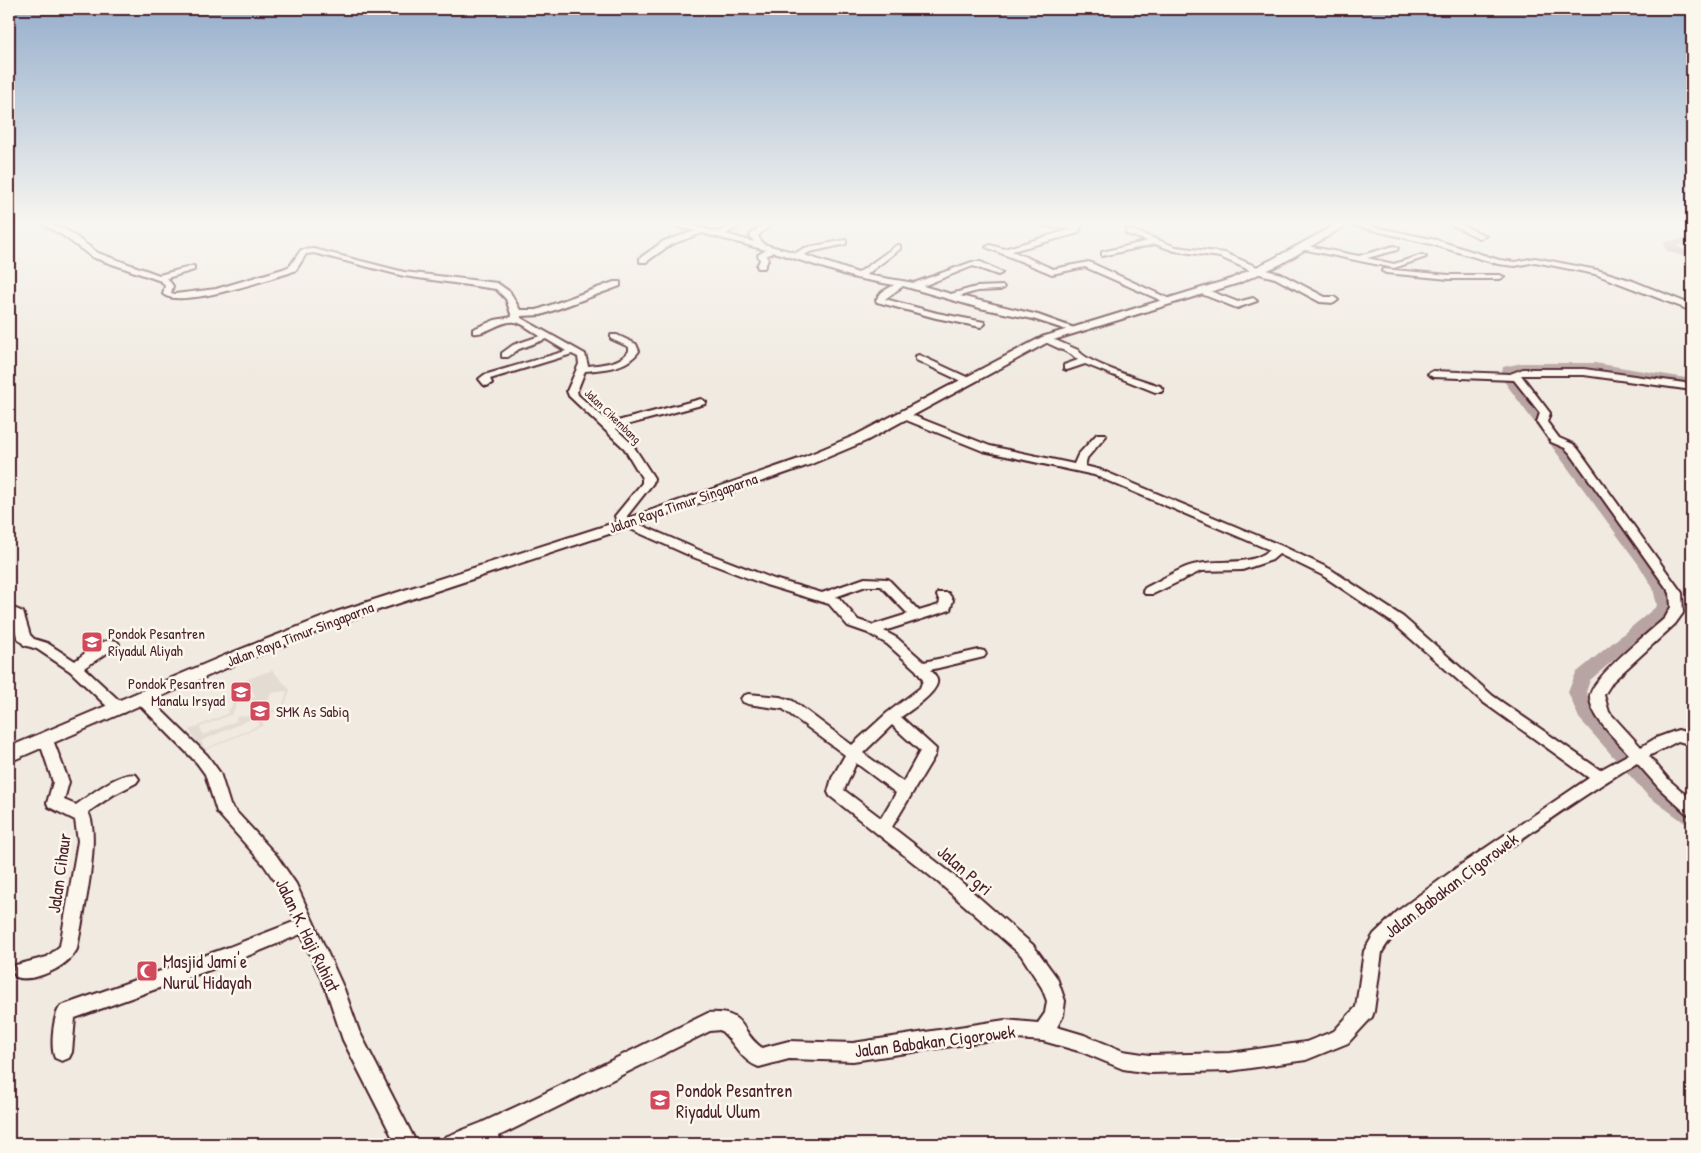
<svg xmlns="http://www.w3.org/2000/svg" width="1701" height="1153" font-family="'Patrick Hand',sans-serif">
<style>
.built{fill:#e4dbd2;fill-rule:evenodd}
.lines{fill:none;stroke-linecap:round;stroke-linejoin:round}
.river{fill:#b8a4a2;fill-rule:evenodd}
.minor-casing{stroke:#4a1f2b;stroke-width:4}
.major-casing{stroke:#4a1f2b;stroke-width:4}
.minor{fill:#fbf7ec;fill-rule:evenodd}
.major{fill:#fbf7ec;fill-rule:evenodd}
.labels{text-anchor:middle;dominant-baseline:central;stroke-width:5;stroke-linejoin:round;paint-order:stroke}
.far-street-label{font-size:12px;fill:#4a1f2b;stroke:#fbf7ec}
.street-label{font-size:15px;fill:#4a1f2b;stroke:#fbf7ec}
.poi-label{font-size:15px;fill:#4a1f2b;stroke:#fbf7ec;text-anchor:start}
.near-street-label{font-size:18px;fill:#4a1f2b;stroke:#fbf7ec}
.near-poi-label{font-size:18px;fill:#4a1f2b;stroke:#fbf7ec;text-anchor:start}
</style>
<rect width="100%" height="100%" fill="#f0eae0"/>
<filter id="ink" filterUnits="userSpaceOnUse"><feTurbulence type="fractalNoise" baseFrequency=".02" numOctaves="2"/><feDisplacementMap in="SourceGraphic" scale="10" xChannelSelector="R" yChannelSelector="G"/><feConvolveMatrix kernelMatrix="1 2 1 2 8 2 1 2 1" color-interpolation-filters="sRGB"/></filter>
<g filter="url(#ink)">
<!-- built -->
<path class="built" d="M 272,670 L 290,690 L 283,710 L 262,714 L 259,716 L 264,725 L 203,751 L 189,730 L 227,714 L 234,702 L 256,697 L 246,680 ZM 287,691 L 282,709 L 265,711 L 271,693 ZM 258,701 L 252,716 L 236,717 L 237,721 L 203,735 L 200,727 L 232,714 L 237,703 ZM 255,717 L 260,725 L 205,749 L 201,741 Z"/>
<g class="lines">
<!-- river -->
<path class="river" d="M 1692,237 L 1692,243 L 1675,246 L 1692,253 L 1692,259 L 1667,251 L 1664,244 L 1665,242 Z
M 1522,363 L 1595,363 L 1692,379 L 1692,387 L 1595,371 L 1522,371 L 1513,372 L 1513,377 L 1652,561 L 1669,588 L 1674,607 L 1672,611 L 1590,680 L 1586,692 L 1594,710 L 1662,786 L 1692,806 L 1692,825 L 1685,823 L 1648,796 L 1579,718 L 1568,692 L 1576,673 L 1657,606 L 1653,588 L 1639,565 L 1501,377 L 1503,367 Z"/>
<!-- minor casing -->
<g class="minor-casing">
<path id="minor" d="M 42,224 L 51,224 L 68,231 L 98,253 L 159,275 L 194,266 L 194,270 L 167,278 L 173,286 L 171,293 L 175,294 L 216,289 L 283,269 L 290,266 L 301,250 L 314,249 L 404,272 L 497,283 L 510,292 L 520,310 L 537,310 L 614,282 L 620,282 L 620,286 L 541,315 L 521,316 L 521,318 L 585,354 L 588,366 C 602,364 620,364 629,351 L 629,347 L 611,339 L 611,335 L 617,335 L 636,344 L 639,351 C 626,369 605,369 585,371 L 577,391 L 578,395 L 610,423 L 701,399 L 706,402 L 705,404 L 615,428 L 632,444 L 654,478 L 653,483 L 627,516 L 627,519 L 701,551 L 774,579 L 822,593 L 865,578 L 888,579 L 919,611 L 939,605 L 940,601 L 937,596 L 938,593 L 948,593 L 953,600 L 950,610 L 884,631 L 897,638 L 924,662 L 979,650 L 984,651 L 986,654 L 984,657 L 930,670 C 933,672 936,676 937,680 C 940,691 910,711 901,717 L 936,749 L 935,755 L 892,827 L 951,873 L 1033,945 L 1057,978 L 1065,1001 L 1063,1016 L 1057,1027 L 1084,1035 L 1123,1051 L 1149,1055 L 1230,1053 L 1306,1042 L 1334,1031 L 1356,1007 L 1364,951 L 1374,934 L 1399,910 L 1459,866 L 1589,778 L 1483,702 L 1393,623 L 1322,575 L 1279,554 L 1272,560 L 1242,570 L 1201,571 L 1153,594 L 1145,594 L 1143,591 L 1145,588 C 1160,581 1182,566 1198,564 C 1223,559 1248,567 1270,550 L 1094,475 L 983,451 L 901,418 L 901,414 L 909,414 L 990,446 L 1074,464 L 1078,455 L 1097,434 L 1105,434 L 1106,436 L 1087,458 L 1085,466 L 1101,470 L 1282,546 L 1330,569 L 1403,617 L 1493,696 L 1600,770 L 1629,754 C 1616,739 1592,719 1590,698 C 1588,680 1651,631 1665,618 L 1671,607 L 1670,593 L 1570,453 L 1565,448 L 1551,442 L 1537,422 L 1540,413 L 1514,380 L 1433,377 L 1428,374 L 1433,371 L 1510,374 L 1523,369 L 1584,369 L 1692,384 L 1692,390 L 1584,375 L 1521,375 L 1550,413 L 1547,422 L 1559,438 L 1573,444 L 1578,449 L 1682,593 L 1683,613 L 1675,624 L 1613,681 L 1604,695 L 1609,712 L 1641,747 L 1656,738 L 1678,730 L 1692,734 L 1692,745 L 1678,741 L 1649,756 L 1669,780 L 1692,800 L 1692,815 L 1686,813 L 1659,788 L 1637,763 C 1573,801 1512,845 1452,890 C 1428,908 1397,926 1382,952 L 1374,1011 L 1372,1017 L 1348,1043 L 1306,1060 L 1230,1071 L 1149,1073 L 1123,1069 L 1082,1052 L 1043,1041 L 1005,1038 L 853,1061 L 789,1059 L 759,1067 C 740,1060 735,1042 720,1030 L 710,1031 L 499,1136 L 502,1144 L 442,1144 L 445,1137 L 481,1123 L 535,1098 L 708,1013 C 748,1011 738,1031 762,1048 L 789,1041 L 853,1043 L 1005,1020 L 1038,1023 L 1045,1013 L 1047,1001 L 1042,988 L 1021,955 L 939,883 L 830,796 L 828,792 L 832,778 L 845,755 L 783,709 L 748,704 L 743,702 L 741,699 L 743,696 L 748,694 L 780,697 L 793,701 L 852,745 L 887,713 L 920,688 L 923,680 L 916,670 L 887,644 L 868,633 L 848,626 L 829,604 L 766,585 L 693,557 L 617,523 L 615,516 L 642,483 L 642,478 L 624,448 L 569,396 L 567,391 L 579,364 L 578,357 L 572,354 L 490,379 L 492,383 L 487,386 L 484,385 L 479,379 L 484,375 L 566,351 L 546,339 L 519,349 L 508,357 L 502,357 L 502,353 L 513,345 L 540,336 C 533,332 523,323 515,322 C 500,320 487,335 473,333 L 473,329 L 495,320 L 512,317 L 506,299 L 496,289 L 404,276 L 314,253 L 306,254 L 296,270 L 289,273 C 265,280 180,309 163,294 L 165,286 L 161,281 L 92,257 L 62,235 ZM 866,586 L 881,586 L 908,614 L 873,625 L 858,620 L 839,598 L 835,597 ZM 892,725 L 920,751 L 903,782 L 863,753 ZM 856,763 L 896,793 L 881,818 L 844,790 Z
M 674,224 L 684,224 L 718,232 L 734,224 L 742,224 L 726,234 L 754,242 L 750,236 L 751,234 L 763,224 L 770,224 L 758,236 L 763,244 L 796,253 L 804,248 L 846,240 L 846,244 L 810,252 L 804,255 L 858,273 L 897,245 L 900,245 L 900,249 L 866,275 L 914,283 L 972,262 L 981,262 L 1002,273 L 998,275 L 973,266 L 923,286 L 951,294 L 976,287 L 1003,286 L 1004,288 L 1000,290 L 977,291 L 960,296 L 1038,315 L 1077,329 L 1073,332 L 1033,319 L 980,308 L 903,286 L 885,299 L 937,313 L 984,322 L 985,324 L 981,327 L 936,318 L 877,302 L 876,300 L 882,292 L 894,285 L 856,278 L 774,252 L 766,256 L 768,260 L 764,268 L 758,268 L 757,266 L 760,260 L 758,255 L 766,250 L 702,233 L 670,245 L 646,262 L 640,262 L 640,258 L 664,241 L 695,231 L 674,226 Z
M 1042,224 L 1082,224 L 1079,232 L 1075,234 L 1012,251 L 1053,269 L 1089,262 L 1174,301 L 1167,303 L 1085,267 L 1052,274 L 986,247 L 990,245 L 1004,249 L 1072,229 L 1045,226 Z
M 1347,224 L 1360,224 L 1436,240 L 1499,260 L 1515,262 L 1535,258 L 1597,270 L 1633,281 L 1692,305 L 1692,311 L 1595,274 L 1535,262 L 1515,266 L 1498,264 L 1431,244 Z
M 1450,224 L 1460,224 L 1486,236 L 1479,238 Z
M 1126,230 L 1132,230 L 1176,247 L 1225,253 L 1262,269 L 1281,274 L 1325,297 L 1334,297 L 1338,300 L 1334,303 L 1320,302 L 1275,278 L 1256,273 L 1220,257 L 1175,251 L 1155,244 L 1102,256 L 1102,252 L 1148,241 L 1126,234 Z
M 1302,245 L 1359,256 L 1394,246 L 1398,248 L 1397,250 L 1367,258 L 1394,264 L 1422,255 L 1426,257 L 1394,268 L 1302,249 Z
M 1383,269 L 1449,275 L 1500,275 L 1504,277 L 1500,279 L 1449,279 L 1386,273 L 1382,271 Z
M 1199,289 L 1205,289 L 1238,302 L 1253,298 L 1257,301 L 1237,308 L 1199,293 Z
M 1046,336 L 1078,350 C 1087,364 1143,380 1160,386 L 1163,390 L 1161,392 L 1155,392 L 1085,364 L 1067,370 L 1064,369 L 1064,365 L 1078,360 L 1071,354 L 1043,341 L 1043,337 Z
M 919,355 L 971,379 L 973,381 L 971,383 L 965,383 L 916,360 L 916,356 Z
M 9,606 L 23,612 L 30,635 L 34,639 L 47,643 L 75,661 C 86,653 102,637 117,641 L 119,644 C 115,649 91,663 84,668 L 124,705 L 126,709 L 124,713 L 114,713 L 70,671 L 37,649 L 24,645 L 17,637 L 12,617 L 9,615 Z
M 142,694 L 147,696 L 207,755 L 220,773 L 230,805 L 276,855 L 296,884 L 344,989 L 359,1031 L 417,1144 L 396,1144 L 343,1040 L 326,989 L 301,934 L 240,959 L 75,1018 L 72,1052 L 69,1058 L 62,1061 L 55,1058 C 50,1048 53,1014 61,1006 L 229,947 L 296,921 L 283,893 L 264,865 L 217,812 L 205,774 L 197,763 L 137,702 L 135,699 L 137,696 Z
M 46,735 L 51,736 L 53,740 L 69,782 L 64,800 L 76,805 C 89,796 121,770 136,775 L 139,779 L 136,783 L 113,795 L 88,812 C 102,835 82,920 77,949 C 68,967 34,983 16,977 L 13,971 L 16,965 L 47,957 L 60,946 L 78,841 L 75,820 L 49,807 L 47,803 L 53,782 L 39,740 L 41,736 Z"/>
</g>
<!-- major casing -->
<g class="major-casing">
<path id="major" d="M 1337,224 L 1348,224 L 1281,264 L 1239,283 L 1050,341 L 866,441 L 809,465 L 630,527 L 348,620 L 238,663 L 9,762 L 9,747 L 226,655 L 336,612 L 620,521 L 799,459 L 856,435 L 1042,337 L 1231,279 L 1273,259 Z"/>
</g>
<!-- minor -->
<use href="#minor" class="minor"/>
<!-- major -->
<use href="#major" class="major"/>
</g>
</g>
<!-- sky -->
<linearGradient id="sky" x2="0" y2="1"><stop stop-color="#95aecc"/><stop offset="0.58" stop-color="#f8f6f1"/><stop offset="1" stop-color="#f8f6f1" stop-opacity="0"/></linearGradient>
<rect width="1701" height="385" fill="url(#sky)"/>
<!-- icons -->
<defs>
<g id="school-square" transform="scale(1.125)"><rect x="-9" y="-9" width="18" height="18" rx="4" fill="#d1495b" stroke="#fbf7ec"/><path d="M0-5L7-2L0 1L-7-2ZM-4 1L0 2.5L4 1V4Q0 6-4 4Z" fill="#fff"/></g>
<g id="mosque-square" transform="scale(1.125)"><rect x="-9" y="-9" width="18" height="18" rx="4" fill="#d1495b" stroke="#fbf7ec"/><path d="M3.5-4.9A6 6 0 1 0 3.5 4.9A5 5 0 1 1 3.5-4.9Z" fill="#fff"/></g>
</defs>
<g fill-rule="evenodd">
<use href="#school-square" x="92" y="642"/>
<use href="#school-square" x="241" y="692"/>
<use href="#school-square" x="260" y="711"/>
<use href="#mosque-square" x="147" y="971"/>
<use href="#school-square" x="660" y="1100"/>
</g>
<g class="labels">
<!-- far-street labels -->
<g class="far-street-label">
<text transform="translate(613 416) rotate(44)">Jalan Cikembang</text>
</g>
<!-- street labels -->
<g class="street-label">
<text transform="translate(683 503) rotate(-19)">Jalan Raya Timur Singaparna</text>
<text transform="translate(300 634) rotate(-21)">Jalan Raya Timur Singaparna</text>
</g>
<!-- poi labels -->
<g class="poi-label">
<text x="108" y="633">Pondok Pesantren<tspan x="108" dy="17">Riyadul Aliyah</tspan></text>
<text x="225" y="683" text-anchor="end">Pondok Pesantren<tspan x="225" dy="17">Manalu Irsyad</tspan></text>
<text x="276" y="711">SMK As Sabiq</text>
</g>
<!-- near-street labels -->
<g class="near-street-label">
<text transform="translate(965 870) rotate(41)">Jalan Pgri</text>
<text transform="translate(59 873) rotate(-82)">Jalan Cihaur</text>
<text transform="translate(1451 885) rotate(-37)">Jalan Babakan Cigorowek</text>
<text transform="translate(308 935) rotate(64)">Jalan K. Haji Ruhiat</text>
<text transform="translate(935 1041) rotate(-7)">Jalan Babakan Cigorowek</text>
</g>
<!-- near-poi labels -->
<g class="near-poi-label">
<text x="163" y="961">Masjid Jami'e<tspan x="163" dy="21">Nurul Hidayah</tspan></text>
<text x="676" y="1090">Pondok Pesantren<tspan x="676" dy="21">Riyadul Ulum</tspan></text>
</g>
</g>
<!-- margin -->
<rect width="1701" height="1153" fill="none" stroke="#fbf7ec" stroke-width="30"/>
<rect x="15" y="15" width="1671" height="1123" fill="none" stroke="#4a1f2b" stroke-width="2" filter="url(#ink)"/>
</svg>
